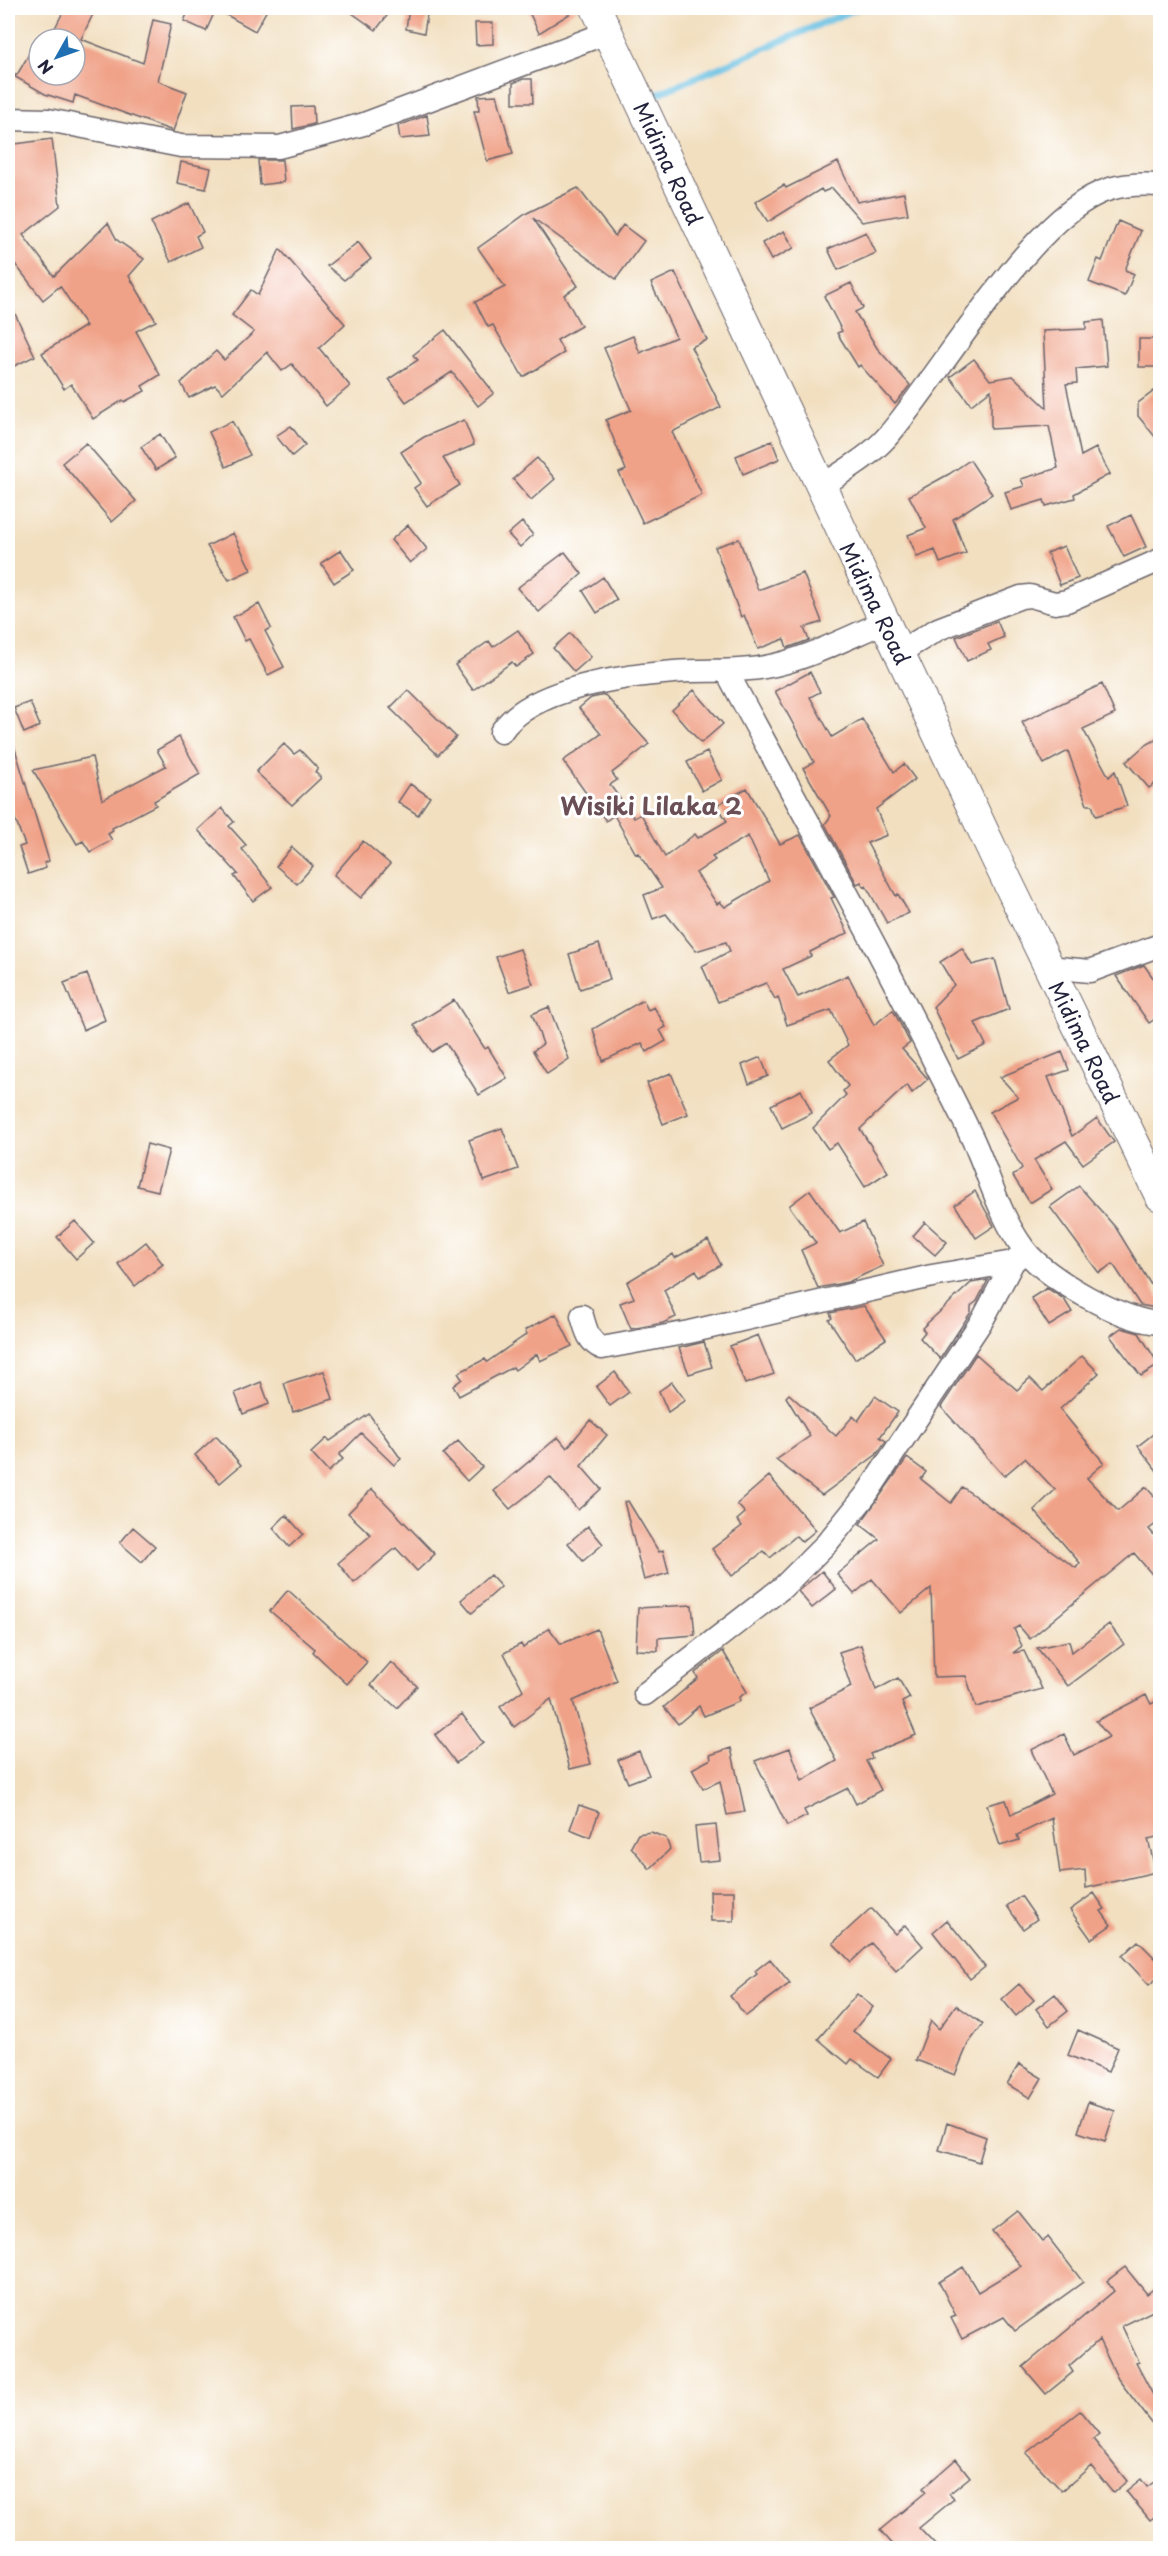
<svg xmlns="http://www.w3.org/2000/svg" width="1168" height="2556" font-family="'Playpen Sans',sans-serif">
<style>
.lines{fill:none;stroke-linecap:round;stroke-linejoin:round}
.stream{stroke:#62bde0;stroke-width:7}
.building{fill:#f0a288;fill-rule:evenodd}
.minor-casing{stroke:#6b646a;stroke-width:25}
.major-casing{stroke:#6b646a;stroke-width:32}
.minor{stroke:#fff;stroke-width:22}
.major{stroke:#fff;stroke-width:30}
.labels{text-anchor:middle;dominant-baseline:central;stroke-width:6;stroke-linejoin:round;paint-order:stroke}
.street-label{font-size:21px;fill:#22223b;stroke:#fff}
.quarter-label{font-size:24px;font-weight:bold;fill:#6a4f56;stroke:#fff}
</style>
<rect width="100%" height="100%" fill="#fff"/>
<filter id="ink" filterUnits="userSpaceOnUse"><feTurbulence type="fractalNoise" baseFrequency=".0167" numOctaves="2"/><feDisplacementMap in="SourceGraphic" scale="12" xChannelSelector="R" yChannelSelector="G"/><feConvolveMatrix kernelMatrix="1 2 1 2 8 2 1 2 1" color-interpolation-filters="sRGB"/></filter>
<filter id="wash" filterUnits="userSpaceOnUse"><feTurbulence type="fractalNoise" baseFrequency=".008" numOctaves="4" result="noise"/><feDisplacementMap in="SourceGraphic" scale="24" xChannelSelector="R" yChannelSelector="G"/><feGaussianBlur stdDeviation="1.35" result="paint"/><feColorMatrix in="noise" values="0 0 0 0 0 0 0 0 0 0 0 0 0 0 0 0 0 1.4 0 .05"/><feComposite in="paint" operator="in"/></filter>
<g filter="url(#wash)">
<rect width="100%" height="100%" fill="#f2dfc0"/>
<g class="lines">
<!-- stream -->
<path class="stream" d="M 657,94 L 858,8"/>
</g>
<g id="blocks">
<!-- building -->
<path class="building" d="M 65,8 L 96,8 L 81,39 L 143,63 L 153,20 L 171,24 L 158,81 L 187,92 L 173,131 L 75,95 L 73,103 L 45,94 L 12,75 L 17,75 L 39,37 L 39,75 L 75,75 L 75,39 L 54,30 Z
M 190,8 L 268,8 L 255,31 L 216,9 L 206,31 L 184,21 Z
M 345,8 L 393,8 L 376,30 Z
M 409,8 L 428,8 L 424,33 L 406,29 Z
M 527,8 L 579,8 L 539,33 Z
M 475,23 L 493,23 L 493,44 L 476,45 Z
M 523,79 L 532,79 L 533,103 L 513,103 L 513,83 Z
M 497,95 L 513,154 L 487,161 L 474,111 L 479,111 L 478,96 Z
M 313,106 L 314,124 L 293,129 L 292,107 Z
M 427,115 L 430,136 L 400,139 L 398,126 Z
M 52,139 L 60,206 L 23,235 L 54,276 L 108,223 L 117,240 L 144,259 L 129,276 L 156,321 L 136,331 L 160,375 L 142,386 L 145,391 L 124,402 L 123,400 L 93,419 L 71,384 L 64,389 L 42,353 L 86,326 L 60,286 L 43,300 L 8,255 L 8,145 Z
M 258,160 L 282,160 L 284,182 L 260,185 Z
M 181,162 L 211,168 L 206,189 L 177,183 Z
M 838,162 L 857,202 L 904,193 L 908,214 L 862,222 L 832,188 L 823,192 L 821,189 L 768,222 L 755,202 L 784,185 L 786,188 Z
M 578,188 L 615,236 L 623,225 L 644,241 L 616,279 L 533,218 L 578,286 L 564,295 L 581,326 L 557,340 L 564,353 L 523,377 L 493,325 L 488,327 L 475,302 L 505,287 L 478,248 L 527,213 Z
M 189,203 L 203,232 L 196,236 L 201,247 L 171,262 L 151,222 Z
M 1118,221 L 1141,231 L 1125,270 L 1134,274 L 1125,296 L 1089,282 L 1098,259 L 1102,261 Z
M 784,231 L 794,248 L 771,260 L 762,243 Z
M 866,232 L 876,253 L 838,270 L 828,249 Z
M 358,242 L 371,259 L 344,280 L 327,266 Z
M 280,249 L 345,324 L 319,348 L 350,386 L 326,406 L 292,364 L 282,371 L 267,352 L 223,393 L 215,385 L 189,398 L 181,383 L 216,351 L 224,360 L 254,332 L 232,315 L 251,290 L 258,295 Z
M 675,272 L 707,340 L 691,347 L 721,407 L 672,432 L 702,495 L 643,523 L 619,473 L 626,470 L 606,420 L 631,410 L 604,348 L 633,336 L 640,353 L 676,337 L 651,283 Z
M 851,283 L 863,308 L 855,312 L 877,348 L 910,385 L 895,404 L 860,365 L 858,367 L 837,333 L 842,331 L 824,296 Z
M 8,299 L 35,356 L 8,369 Z
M 1103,320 L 1107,366 L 1076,369 L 1077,383 L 1066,384 L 1081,456 L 1096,448 L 1110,474 L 1074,494 L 1075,498 L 1046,506 L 1044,500 L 1011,510 L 1005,492 L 1024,486 L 1021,479 L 1058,468 L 1049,426 L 991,429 L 991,390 L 971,405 L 950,377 L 974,359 L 990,380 L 1013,376 L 1047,408 L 1043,331 L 1086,329 L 1086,322 Z
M 445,330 L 494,393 L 478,406 L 452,372 L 406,402 L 389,379 L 418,360 L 413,355 Z
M 1139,339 L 1161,339 L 1161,367 L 1139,367 Z
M 1161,386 L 1161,444 L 1138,416 L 1138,403 Z
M 464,420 L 474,445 L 443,458 L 460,485 L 427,506 L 414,488 L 421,483 L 401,452 L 424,437 Z
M 232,421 L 250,455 L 226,467 L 209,432 Z
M 291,426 L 305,445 L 292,456 L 276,436 Z
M 160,434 L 175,458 L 156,470 L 141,447 Z
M 772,441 L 779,459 L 743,474 L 736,456 Z
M 86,443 L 136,501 L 112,522 L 62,463 Z
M 537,458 L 555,479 L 531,500 L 513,479 Z
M 970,460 L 992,494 L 953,519 L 966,553 L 940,563 L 935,550 L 917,557 L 908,535 L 926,528 L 909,496 L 949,474 Z
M 1131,515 L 1146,547 L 1124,557 L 1108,526 Z
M 522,522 L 533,535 L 520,547 L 508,534 Z
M 408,525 L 427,549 L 410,563 L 391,540 Z
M 233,533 L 251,570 L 229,580 L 207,546 Z
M 739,539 L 758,590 L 803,573 L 822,622 L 804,628 L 809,640 L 787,648 L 784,639 L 758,649 L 744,615 L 741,617 L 715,547 Z
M 1064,546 L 1078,578 L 1060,585 L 1047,553 Z
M 341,550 L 354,570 L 334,583 L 321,563 Z
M 565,552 L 582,574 L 539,612 L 517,588 Z
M 603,577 L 617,600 L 597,613 L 583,591 Z
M 259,604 L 271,628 L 265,631 L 284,667 L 268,675 L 249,639 L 245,641 L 233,617 Z
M 997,621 L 1004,637 L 988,644 L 991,650 L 967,661 L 956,637 Z
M 518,630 L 534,654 L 516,667 L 512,662 L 473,690 L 455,665 L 489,641 L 493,647 Z
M 570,633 L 591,657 L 574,672 L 553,648 Z
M 810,672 L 820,692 L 810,697 L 832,737 L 862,719 L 894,772 L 904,764 L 915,779 L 876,809 L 887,835 L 867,843 L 896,896 L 898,894 L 909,913 L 887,923 L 866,886 L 864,887 L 861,882 L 857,884 L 825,824 L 831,816 L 803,768 L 814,762 L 775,691 Z
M 1102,684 L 1115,714 L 1083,729 L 1109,777 L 1115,771 L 1127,806 L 1096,816 L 1092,805 L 1087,805 L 1068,751 L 1044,764 L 1022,722 Z
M 408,690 L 456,737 L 438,755 L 390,708 Z
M 694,690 L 723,724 L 701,743 L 672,710 Z
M 605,695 L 649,744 L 612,773 L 617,780 L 610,785 L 634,818 L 641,814 L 665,857 L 695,834 L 698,838 L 727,821 L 717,805 L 747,788 L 780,844 L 800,835 L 834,897 L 831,898 L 848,933 L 810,952 L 811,956 L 783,969 L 798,997 L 848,975 L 874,1025 L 893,1010 L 910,1043 L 902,1049 L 928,1079 L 912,1093 L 907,1085 L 860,1129 L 888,1172 L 865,1187 L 837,1143 L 828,1149 L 813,1128 L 846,1095 L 843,1091 L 848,1086 L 829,1060 L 848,1045 L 831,1010 L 787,1025 L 778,997 L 775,999 L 766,983 L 718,1002 L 702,966 L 730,951 L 726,942 L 696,951 L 666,914 L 653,919 L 644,895 L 662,888 L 638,853 L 636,854 L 614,815 L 606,821 L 563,761 L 601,734 L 579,708 L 591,698 ZM 748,836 L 769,881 L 725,907 L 720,902 L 717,904 L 696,873 L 715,860 L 712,857 Z
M 30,702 L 40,726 L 24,733 L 14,708 Z
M 179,737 L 200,774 L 154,801 L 156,805 L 112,828 L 113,831 L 108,834 L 112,840 L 90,852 L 83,841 L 77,844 L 33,770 L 92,757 L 102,800 L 166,766 L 157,750 Z
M 1161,737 L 1161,779 L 1149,788 L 1126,762 L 1144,746 Z
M 12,739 L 49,861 L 44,863 L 46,868 L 28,874 L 19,847 L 25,845 L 8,801 L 8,740 Z
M 284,744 L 294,754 L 300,750 L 318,769 L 315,772 L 321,778 L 292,805 L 256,772 Z
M 707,752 L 722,780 L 702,791 L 687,762 Z
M 410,784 L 430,797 L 418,815 L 398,802 Z
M 222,808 L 234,822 L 229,826 L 246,845 L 242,849 L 272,887 L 253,901 L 234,876 L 238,874 L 198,830 Z
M 363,841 L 390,864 L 361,898 L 334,875 Z
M 292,847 L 313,866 L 297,884 L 276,866 Z
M 599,944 L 610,979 L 580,989 L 569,954 Z
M 962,948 L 972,965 L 995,959 L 1009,1009 L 975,1023 L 986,1045 L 958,1059 L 933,1007 L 954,985 L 940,962 Z
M 520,949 L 533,984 L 509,992 L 496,957 Z
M 1144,965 L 1161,989 L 1161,1015 L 1149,1023 L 1116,976 Z
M 87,974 L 105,1020 L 83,1030 L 64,983 Z
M 454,1000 L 485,1049 L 488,1047 L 507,1078 L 479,1095 L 446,1043 L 432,1052 L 414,1025 Z
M 643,1000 L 648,1010 L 654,1007 L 666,1027 L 660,1030 L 666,1041 L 647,1052 L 642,1043 L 603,1061 L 593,1029 Z
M 549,1007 L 569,1059 L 547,1074 L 533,1051 L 543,1044 L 532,1014 Z
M 1062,1052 L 1069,1070 L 1048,1077 L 1072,1136 L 1097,1118 L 1114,1142 L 1083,1164 L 1066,1141 L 1034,1160 L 1052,1189 L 1030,1203 L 1013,1176 L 1022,1168 L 990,1112 L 1018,1097 L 1000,1077 Z
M 761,1057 L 768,1076 L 749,1084 L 742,1065 Z
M 671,1073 L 688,1114 L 663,1124 L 647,1083 Z
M 801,1090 L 812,1113 L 782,1128 L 771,1105 Z
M 502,1128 L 518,1169 L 484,1181 L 469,1140 Z
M 147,1144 L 169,1150 L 158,1191 L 137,1186 Z
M 1079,1186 L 1116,1228 L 1161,1301 L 1161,1309 L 1140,1305 L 1113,1264 L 1099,1273 L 1050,1207 Z
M 810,1190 L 840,1233 L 863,1222 L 883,1266 L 848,1282 L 818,1288 L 801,1250 L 816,1243 L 789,1206 Z
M 975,1191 L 994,1226 L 976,1238 L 955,1205 Z
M 75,1221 L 94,1243 L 76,1259 L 57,1237 Z
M 925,1222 L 947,1242 L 935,1255 L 913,1236 Z
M 708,1240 L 721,1265 L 700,1277 L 696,1270 L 664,1290 L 676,1317 L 663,1323 L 631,1329 L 620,1303 L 634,1298 L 627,1282 L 673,1254 L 675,1258 Z
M 146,1242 L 163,1264 L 135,1286 L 118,1264 Z
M 988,1280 L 977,1301 L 971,1306 L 971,1312 L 940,1359 L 920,1338 L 925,1332 L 922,1328 L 971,1283 Z
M 1047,1288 L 1064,1299 L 1072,1312 L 1049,1326 L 1031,1298 Z
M 864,1306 L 886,1339 L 855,1359 L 829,1320 L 832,1318 L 830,1313 Z
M 556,1314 L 572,1346 L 540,1361 L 537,1354 L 515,1370 L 513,1367 L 459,1396 L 453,1386 L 462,1379 L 458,1373 L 485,1359 L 487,1362 L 527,1334 L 525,1330 Z
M 1121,1328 L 1139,1333 L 1159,1365 L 1141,1376 L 1110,1336 Z
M 758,1335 L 774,1374 L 745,1384 L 730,1346 Z
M 704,1342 L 712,1367 L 689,1374 L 679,1348 Z
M 976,1354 L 1017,1390 L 1030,1378 L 1043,1391 L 1082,1356 L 1099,1373 L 1060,1409 L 1104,1463 L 1087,1478 L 1118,1511 L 1146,1487 L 1161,1504 L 1161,1520 L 1149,1529 L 1161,1543 L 1161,1585 L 1134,1553 L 1030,1639 L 1019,1626 L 1014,1629 L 1022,1646 L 1013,1653 L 1024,1651 L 1042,1689 L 976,1707 L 966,1676 L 934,1677 L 931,1588 L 901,1613 L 872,1579 L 854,1594 L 837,1574 L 879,1539 L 860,1524 L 907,1458 L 926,1472 L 921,1479 L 951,1503 L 962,1487 L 1076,1568 L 1080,1563 L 1034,1510 L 1055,1490 L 1025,1458 L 1004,1476 L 941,1407 Z
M 324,1371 L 333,1399 L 293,1412 L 284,1383 Z
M 615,1372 L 629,1392 L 610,1406 L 596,1387 Z
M 261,1382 L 269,1404 L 243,1414 L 235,1393 Z
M 672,1382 L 685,1400 L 668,1412 L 659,1391 Z
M 789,1394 L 836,1436 L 853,1416 L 858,1421 L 875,1396 L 898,1412 L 880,1437 L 886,1441 L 876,1455 L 822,1495 L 776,1460 L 810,1436 L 786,1397 Z
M 369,1414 L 401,1459 L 394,1465 L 361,1433 L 339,1455 L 343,1459 L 328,1472 L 311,1453 L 327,1438 L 330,1441 Z
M 590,1420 L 607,1435 L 581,1466 L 601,1489 L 578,1510 L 550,1477 L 510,1509 L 494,1491 L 558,1437 L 567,1448 Z
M 1161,1428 L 1161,1476 L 1138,1446 Z
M 216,1436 L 241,1465 L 220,1483 L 195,1455 Z
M 458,1441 L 482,1467 L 467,1481 L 443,1454 Z
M 769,1476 L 816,1530 L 802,1542 L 796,1536 L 770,1558 L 764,1551 L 732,1576 L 712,1549 L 742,1526 L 737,1520 L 745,1513 L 737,1504 Z
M 372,1489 L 435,1554 L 417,1571 L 396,1548 L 354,1583 L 338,1563 L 371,1535 L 348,1513 Z
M 628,1501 L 659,1552 L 663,1550 L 669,1573 L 644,1580 L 624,1502 Z
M 286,1515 L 303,1534 L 289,1547 L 273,1528 Z
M 588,1526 L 603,1544 L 583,1561 L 568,1543 Z
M 133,1527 L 155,1546 L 142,1562 L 120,1543 Z
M 822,1571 L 836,1589 L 812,1608 L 798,1591 Z
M 490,1575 L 501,1587 L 472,1613 L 461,1600 Z
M 288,1590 L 367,1662 L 347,1684 L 313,1652 L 315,1649 L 270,1611 Z
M 692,1605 L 695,1635 L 658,1638 L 658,1651 L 636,1650 L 638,1608 Z
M 1109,1624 L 1124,1644 L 1068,1686 L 1037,1648 L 1069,1641 L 1072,1652 Z
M 549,1628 L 561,1644 L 597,1629 L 617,1681 L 573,1701 L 591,1764 L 570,1769 L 551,1699 L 514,1727 L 500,1707 L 523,1690 L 504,1653 L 521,1644 L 523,1648 Z
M 861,1645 L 876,1690 L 898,1678 L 910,1698 L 902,1702 L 916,1735 L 870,1754 L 872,1758 L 866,1761 L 881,1790 L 856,1804 L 848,1788 L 804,1810 L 807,1816 L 787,1826 L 755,1761 L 790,1748 L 802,1781 L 837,1761 L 809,1708 L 851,1687 L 839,1652 Z
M 723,1651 L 747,1692 L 739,1697 L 740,1701 L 704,1716 L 699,1706 L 678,1724 L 664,1707 L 698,1678 L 695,1673 Z
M 391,1662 L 417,1686 L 397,1708 L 371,1685 Z
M 1146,1695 L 1151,1704 L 1161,1699 L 1161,1836 L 1148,1839 L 1156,1872 L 1086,1888 L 1085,1870 L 1060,1873 L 1052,1818 L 1017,1835 L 1019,1840 L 1000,1846 L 987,1805 L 1006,1800 L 1011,1815 L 1052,1794 L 1031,1750 L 1064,1734 L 1074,1755 L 1109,1737 L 1096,1721 Z
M 462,1714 L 483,1743 L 456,1763 L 435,1735 Z
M 731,1748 L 745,1812 L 727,1815 L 720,1781 L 703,1789 L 692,1769 L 711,1759 L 710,1755 Z
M 639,1751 L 649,1775 L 628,1783 L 618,1760 Z
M 579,1805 L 599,1812 L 590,1837 L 570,1829 Z
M 716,1825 L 720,1860 L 699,1862 L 695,1827 Z
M 651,1832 L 666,1838 L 670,1849 L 650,1869 L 631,1847 L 638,1834 Z
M 710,1891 L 734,1891 L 734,1921 L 711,1921 Z
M 1094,1893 L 1105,1909 L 1101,1911 L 1111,1925 L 1091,1939 L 1070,1910 Z
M 1021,1896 L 1037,1919 L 1023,1929 L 1007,1906 Z
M 871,1908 L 895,1934 L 905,1925 L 923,1946 L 896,1971 L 871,1943 L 851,1962 L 833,1943 Z
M 947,1920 L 985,1967 L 970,1979 L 933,1932 Z
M 1138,1941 L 1161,1964 L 1161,1975 L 1149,1985 L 1122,1956 Z
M 770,1959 L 790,1983 L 746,2016 L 730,1996 L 757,1974 L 755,1971 Z
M 1019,1984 L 1034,2000 L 1016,2016 L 1002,1999 Z
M 857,1994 L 873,2007 L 853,2031 L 891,2059 L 878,2077 L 852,2059 L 848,2064 L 818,2039 Z
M 1055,1994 L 1068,2011 L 1049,2026 L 1036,2009 Z
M 956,2005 L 983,2024 L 968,2044 L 955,2075 L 916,2060 L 931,2021 L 939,2029 Z
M 1078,2030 L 1118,2048 L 1108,2072 L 1068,2055 Z
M 1019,2064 L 1042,2078 L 1030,2098 L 1007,2084 Z
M 1088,2102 L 1115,2111 L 1105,2141 L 1078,2132 Z
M 947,2123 L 986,2137 L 979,2162 L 939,2150 Z
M 1018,2211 L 1042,2241 L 1048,2237 L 1083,2282 L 1015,2331 L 1004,2317 L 962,2339 L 951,2318 L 956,2316 L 939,2282 L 963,2267 L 978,2292 L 1021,2266 L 992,2231 Z
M 1125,2267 L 1147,2294 L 1161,2283 L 1161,2307 L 1122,2326 L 1139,2362 L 1136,2363 L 1161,2410 L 1161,2435 L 1118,2379 L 1099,2340 L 1069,2366 L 1073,2372 L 1046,2394 L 1023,2367 L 1114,2291 L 1107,2281 Z
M 1080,2411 L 1099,2434 L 1093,2439 L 1127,2481 L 1113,2493 L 1091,2466 L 1062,2491 L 1026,2453 Z
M 956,2459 L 970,2477 L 949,2494 L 954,2499 L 919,2528 L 938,2548 L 896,2548 L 880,2530 L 926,2492 L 923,2488 Z
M 1161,2477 L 1161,2512 L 1150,2520 L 1126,2491 L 1141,2479 L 1147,2487 Z"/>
</g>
</g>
<g filter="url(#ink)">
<use href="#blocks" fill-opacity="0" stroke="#6b646a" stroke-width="1.5"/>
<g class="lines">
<!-- minor casing -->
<g class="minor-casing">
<path id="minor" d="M 8,119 L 48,120 L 181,146 L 279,147 L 364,124 L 609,32
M 820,487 C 842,472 868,458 886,438 C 941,376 1033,211 1110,189 C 1126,184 1145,184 1160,185
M 900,652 L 938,629 L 1021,597 L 1030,596 L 1055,603 L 1067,601 L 1160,560
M 727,672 C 794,798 865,921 928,1049 C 943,1080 960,1111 974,1142 C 990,1178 1000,1217 1024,1249 C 1046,1279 1124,1322 1160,1323
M 501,732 C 530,688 624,676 674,672 C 704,669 734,673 765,667 C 806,660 846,638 885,622
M 1048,967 L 1090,971 L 1160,945
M 582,1316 C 586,1329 588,1342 602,1348 L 689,1332 L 932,1276 L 1013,1262
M 645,1694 L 783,1587 L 827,1543 L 866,1495 L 983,1319 L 1013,1262 L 1025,1251"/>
</g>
<!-- major casing -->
<g class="major-casing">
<path id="major" d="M 596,8 L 996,858 L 1160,1196"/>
</g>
<!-- minor -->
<use href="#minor" class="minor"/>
<!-- major -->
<use href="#major" class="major"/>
</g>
</g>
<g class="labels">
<!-- street labels -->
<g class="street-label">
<text transform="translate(669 163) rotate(65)">Midima Road</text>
<text transform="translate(876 603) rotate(64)">Midima Road</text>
<text transform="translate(1085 1042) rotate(64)">Midima Road</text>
</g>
<!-- quarter labels -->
<g class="quarter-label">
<text x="651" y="805">Wisiki Lilaka 2</text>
</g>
</g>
<!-- margin -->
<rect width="1168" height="2556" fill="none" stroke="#fff" stroke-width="30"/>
<!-- north arrow -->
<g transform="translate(57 57) rotate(230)"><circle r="28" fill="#ffffff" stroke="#a7a7b1" stroke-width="1.5"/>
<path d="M0-4.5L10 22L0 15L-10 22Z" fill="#1f6fb2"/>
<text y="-9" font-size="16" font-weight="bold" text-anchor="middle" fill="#22223b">N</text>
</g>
</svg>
